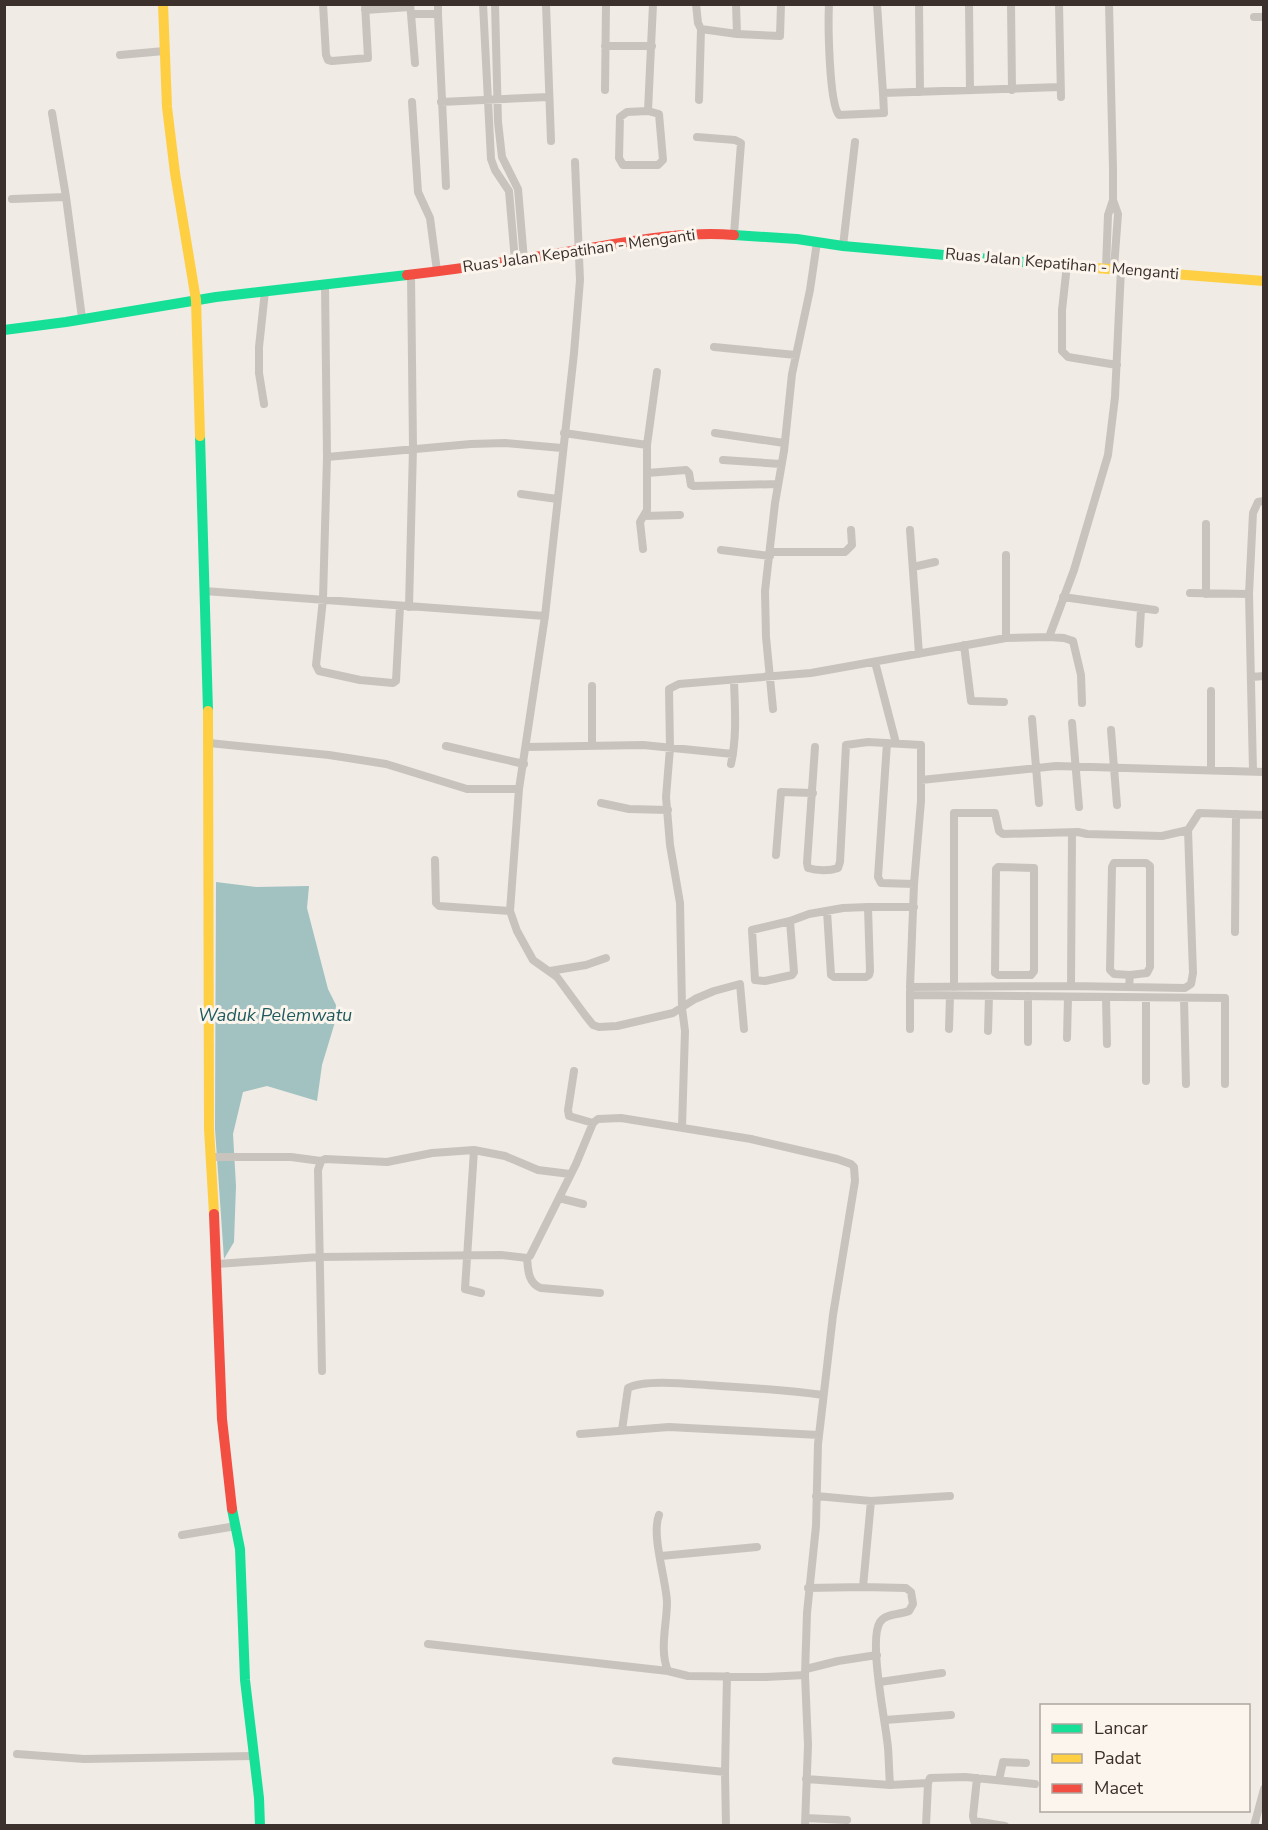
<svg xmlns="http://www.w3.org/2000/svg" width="1268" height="1830" font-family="'Nunito Sans',sans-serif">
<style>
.water{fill:#a1c2c1}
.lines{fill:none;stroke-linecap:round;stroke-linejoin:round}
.street{stroke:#c9c3be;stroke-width:8}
.fast{stroke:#16e098;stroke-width:10}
.slow{stroke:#ffcf43;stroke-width:10}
.jam{stroke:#f24e42;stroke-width:10}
.labels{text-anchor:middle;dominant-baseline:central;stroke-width:6;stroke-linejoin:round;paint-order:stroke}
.street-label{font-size:16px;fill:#3b302b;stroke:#fbf5ee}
.water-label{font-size:18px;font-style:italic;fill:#1f5a5e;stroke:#fbf5ee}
</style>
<rect width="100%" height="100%" fill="#f0ebe5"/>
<!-- water -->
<path class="water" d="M 216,882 L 257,887 L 309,886 L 307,908 L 328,989 L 336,1005 L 335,1022 L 322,1065 L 317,1101 L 267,1086 L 243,1092 L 233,1134 L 236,1186 L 234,1242 L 224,1259 L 215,1129 Z"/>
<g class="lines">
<!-- street -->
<path class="street" d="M 323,4 L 326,55 L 328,60 L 332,61 L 368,58 L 365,4
M 410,4 L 411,14 L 438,14 L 446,186
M 438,4 L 438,14
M 483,4 L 491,159 L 495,170 L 509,191 L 515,261
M 495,4 L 498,122 L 502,157 L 518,189 L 524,260
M 546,4 L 551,141
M 696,4 L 698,23 L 701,29 L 737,34 L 736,4
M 829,4 C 828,24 829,103 839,115 L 884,113 L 883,93 L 1060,87
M 877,4 L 883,93
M 919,4 L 920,92
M 969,4 L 970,90
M 1011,4 L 1012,90
M 1059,4 L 1061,97
M 365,10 L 410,7
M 411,14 L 415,63
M 1254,17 L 1264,17
M 737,34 L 780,36 L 781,4
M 605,46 L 652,46
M 120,55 L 164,51
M 605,90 L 606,4
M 699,100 L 701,29
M 412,102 L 418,192 L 430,218 L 437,271
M 441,102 L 548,97
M 648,111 L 659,114 L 663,160 L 658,165 L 623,165 L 619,158 L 620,117 L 627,112 Z
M 648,111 L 653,4
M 52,113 L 66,197 L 82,318
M 697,137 L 735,140 L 741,143 L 734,234
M 575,162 L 580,280 L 574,353 L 545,616 L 519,789 L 510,911 L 517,931 L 533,960 L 557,977 L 585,1015 L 593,1025 L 599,1027 L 617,1026 L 673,1013 L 695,999 L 714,991 L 740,984 L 744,1029
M 12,199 L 66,197
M 1113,200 L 1118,214 L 1114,268
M 843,246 L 855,142
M 1067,265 L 1062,310 L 1062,351 L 1068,357 L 1117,365
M 1106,268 L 1108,215 L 1113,200 L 1113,169 L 1109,4
M 325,284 L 327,457 L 323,599 L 316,665 L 319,671 L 360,680 L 393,683 L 396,681 L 400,606
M 714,347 L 796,355
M 264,404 L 259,373 L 259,347 L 265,291
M 564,433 L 647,445
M 715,433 L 784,443
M 327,457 L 471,444 L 505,443 L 562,448
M 723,460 L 781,464
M 647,473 L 686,470 L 689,473 L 691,485 L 693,486 L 778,484
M 521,494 L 557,499
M 644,516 L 680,515
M 1206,524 L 1206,594
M 910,530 L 919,654
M 643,549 L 640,522 L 647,510 L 647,445 L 657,372
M 721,550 L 770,556
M 770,552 L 845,552 L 852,545 L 851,530
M 913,567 L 935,562
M 204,591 L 545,616
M 1190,593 L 1249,594
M 1063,597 L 1155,610
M 409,607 L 413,448 L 411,274
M 1049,637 L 1074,570 L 1108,455 L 1115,397 L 1121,269
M 1006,638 L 1006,555
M 1139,644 L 1141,609
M 964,645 L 971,701 L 1004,702
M 875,662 L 896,743
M 1252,677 L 1264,676
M 1211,691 L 1211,770
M 773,709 L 766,637 L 765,591 L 775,503 L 784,451 L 792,374 L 810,290 L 817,242
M 1032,719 L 1039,803
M 1072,723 L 1079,807
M 1111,730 L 1117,805
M 209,743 L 329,755 L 386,764 L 467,789 L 519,789
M 887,743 L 878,877 L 881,883 L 914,884
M 446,746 L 524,764
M 592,746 L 592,686
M 526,747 L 643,745 L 733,754
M 815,747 L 807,863 L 808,868 C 817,871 830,871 838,868 L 840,862 L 846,745 L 868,742 L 921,745 L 921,801 L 914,884 L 910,987 L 1071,986 L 1072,833
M 731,764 C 737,736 735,710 734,681
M 1253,771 L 1249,594 L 1253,513 L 1258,502 L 1264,501
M 921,780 L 1056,766 L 1264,772
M 601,803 L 629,809 L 668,810
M 776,855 L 781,792 L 813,793
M 435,860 L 436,903 L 439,906 L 510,911
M 998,867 L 1034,868 L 1034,971 L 1031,975 L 998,975 L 995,973 L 996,869 Z
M 827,911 L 831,975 L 834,977 L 866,977 L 869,975 L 870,971 L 868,907 L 914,907
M 790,921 L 794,972 L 792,975 L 765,981 L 755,980 L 752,930 L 790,921 L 809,914 L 843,908 L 868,907
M 1235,932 L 1236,814
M 550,971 L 586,965 L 606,958
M 1071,986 L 1185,988 L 1191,984 L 1193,973 L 1188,830
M 954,987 L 954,813 L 995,813 L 999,831 L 1003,834 L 1078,832 L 1087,834 L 1162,836 L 1188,830 L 1199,813 L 1264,815
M 1129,987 L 1130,975 L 1114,974 L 1110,970 L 1112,867 L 1114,863 L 1146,863 L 1150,866 L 1150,967 L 1147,973 L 1130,975
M 910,995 L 1225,998 L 1225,1084
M 1106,997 L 1107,1044
M 1184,998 L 1186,1084
M 910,1029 L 910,991
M 949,1029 L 950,996
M 988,1031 L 989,996
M 1067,1038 L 1068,997
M 1028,1042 L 1028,996
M 574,1071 L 568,1110 L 569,1116 L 593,1123
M 1146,1081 L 1146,998
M 682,1127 L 685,1031 L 682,1008 L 680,903 L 670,845 L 666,797 L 670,748 L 669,689 L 679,684 L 811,673 L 1006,638 L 1049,637 L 1064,638 L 1073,641 L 1081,675 L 1082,703
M 474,1150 L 465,1289 L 481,1293
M 211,1157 L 291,1157 L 321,1161
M 559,1198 L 583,1204
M 527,1258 C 528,1270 528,1283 541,1288 L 600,1293
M 217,1264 L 320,1257 L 501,1255 L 527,1258 L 530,1256 L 576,1164 L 593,1123 L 598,1119 L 621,1118 L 751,1139 L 837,1159 L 851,1164 L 854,1167 L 855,1181 L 833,1315 L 818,1444 L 816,1526 L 807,1613 L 805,1675 L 808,1745 L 805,1826
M 322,1371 L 318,1170 L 321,1161 L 325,1159 L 387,1162 L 432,1153 L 474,1150 L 505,1156 L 538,1170 L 570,1174
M 622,1430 L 628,1388 C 646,1378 698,1385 720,1386 C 755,1388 789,1390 823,1395
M 580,1434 L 669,1427 L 819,1435
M 816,1496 L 871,1501 L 950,1496
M 659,1515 C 651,1535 666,1579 667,1602 C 667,1624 659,1650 668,1671 L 688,1676 L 766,1677 L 805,1675
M 182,1535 L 236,1526
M 661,1556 L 757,1547
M 863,1587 L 871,1501
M 808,1588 L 863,1587 L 906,1588 L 911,1592 L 913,1604 L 909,1611 C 900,1615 886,1613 880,1622 C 868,1640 886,1724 888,1748 C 889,1760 889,1773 890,1785
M 428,1644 L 668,1671
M 806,1669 L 838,1661 L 877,1655
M 880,1682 L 942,1673
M 885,1720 L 951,1715
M 17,1754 L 84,1759 L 253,1756
M 616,1761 L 725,1772
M 977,1778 L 973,1816 L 974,1821 L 1005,1826
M 806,1779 L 890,1785 L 928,1783 L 930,1778 L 965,1777 L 1035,1784
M 999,1780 L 1003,1762 L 1026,1763
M 806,1818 L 847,1820
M 726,1826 L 725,1772 L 727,1676
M 926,1826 L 928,1783
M 1254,1826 L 1264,1789"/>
<!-- fast -->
<path class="fast" d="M 734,235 L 797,239 L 843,246 L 1057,265
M 4,330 L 66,322 L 216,297 L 407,275
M 200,436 L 208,711
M 232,1509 L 240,1549 L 245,1680 L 259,1798 L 260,1826"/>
<!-- slow -->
<path class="slow" d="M 163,4 L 167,107 L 175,173 L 196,300 L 200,436
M 1057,265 L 1264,281
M 208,711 L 209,1129 L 214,1214"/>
<!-- jam -->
<path class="jam" d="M 407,275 C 467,268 525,259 584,249 C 633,241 684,231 734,235
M 214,1214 L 222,1419 L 232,1509"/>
</g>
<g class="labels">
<!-- street labels -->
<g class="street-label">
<text transform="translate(579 251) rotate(-8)">Ruas Jalan Kepatihan - Menganti</text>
<text transform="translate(1062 264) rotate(5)">Ruas Jalan Kepatihan - Menganti</text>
</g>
<!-- water labels -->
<g class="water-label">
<text x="275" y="1015">Waduk Pelemwatu</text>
</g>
</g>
<!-- border -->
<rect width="1268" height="1830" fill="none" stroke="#3b302b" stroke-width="12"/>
<!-- legend -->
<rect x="1040" y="1704" width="210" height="108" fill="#fbf5ee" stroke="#aea6a0" stroke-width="1.5"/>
<rect x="1052" y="1724" width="30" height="9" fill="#16e098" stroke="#aea6a0" stroke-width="1.5"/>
<text x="1094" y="1734" font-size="18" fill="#3b302b">Lancar</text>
<rect x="1052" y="1754" width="30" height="9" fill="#ffcf43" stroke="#aea6a0" stroke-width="1.5"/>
<text x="1094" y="1764" font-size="18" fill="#3b302b">Padat</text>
<rect x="1052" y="1784" width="30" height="9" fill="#f24e42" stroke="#aea6a0" stroke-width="1.5"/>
<text x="1094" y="1794" font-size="18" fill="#3b302b">Macet</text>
</svg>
